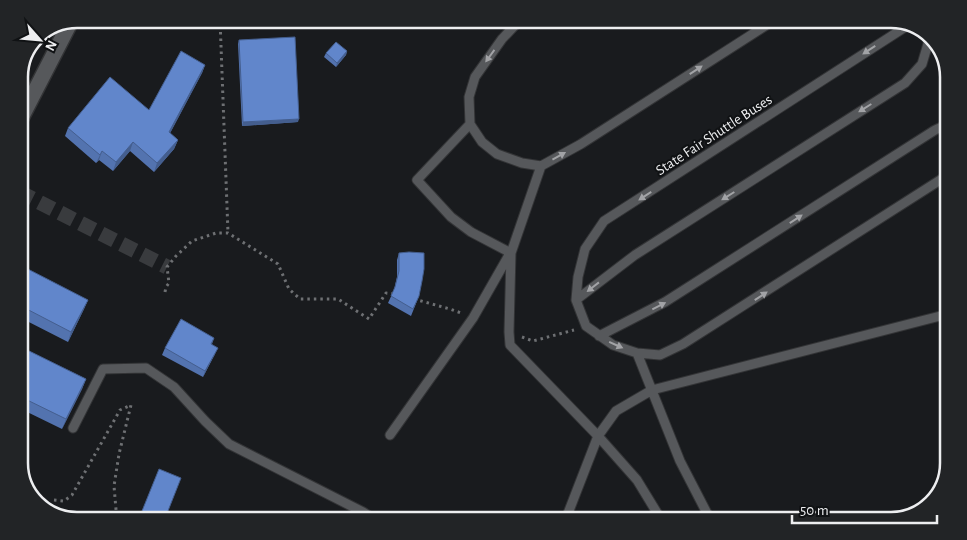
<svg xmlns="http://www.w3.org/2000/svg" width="967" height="540" font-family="'Alegreya Sans',sans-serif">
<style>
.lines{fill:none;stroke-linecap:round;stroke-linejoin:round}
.street-tunnel{stroke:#393b3e;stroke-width:15;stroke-dasharray:15 8;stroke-linecap:butt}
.lane-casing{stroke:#333436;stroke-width:11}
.street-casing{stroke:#333436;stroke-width:18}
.path{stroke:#6e7073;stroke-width:3;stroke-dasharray:2.5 4;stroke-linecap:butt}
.lane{stroke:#56585b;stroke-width:9}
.street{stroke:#56585b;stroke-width:15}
.wall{fill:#5373af}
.shaded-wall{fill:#445e8e}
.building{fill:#6186cb;stroke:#445e8e}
.oneway{fill:#a2a3a6}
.labels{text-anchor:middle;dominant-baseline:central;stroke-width:4;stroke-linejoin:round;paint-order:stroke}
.street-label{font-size:15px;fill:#edeef0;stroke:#101214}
.rim{fill:none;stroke:#edeef0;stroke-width:2.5}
</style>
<rect width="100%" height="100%" fill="#191b1e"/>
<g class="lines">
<!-- street-tunnel -->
<path class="street-tunnel" d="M 19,192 L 167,267"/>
<!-- lane casing -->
<g class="lane-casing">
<path id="lane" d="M 521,19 L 502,39 L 475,77 L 469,97 L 470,124 L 482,142 L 497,154 L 522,163 L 541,166 L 581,144 L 776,19
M 910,24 L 604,221 L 585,249 L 578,277 L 576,300 L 586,326 L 613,345 L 637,353 L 660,355 L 683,344 L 948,175
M 470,124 L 417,180 L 451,217 L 471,232 L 511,253 L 541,166
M 511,253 L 509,332 L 510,345 L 598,436 L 616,411 L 652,390 L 948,314
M 576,300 L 635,255 L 905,83 L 922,64 L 930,37
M 599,336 L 665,302 L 935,130 L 948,124
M 637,353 L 680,461 L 711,521
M 73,428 L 103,369 L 146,368 L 174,387 L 205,421 L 229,444 L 363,512 L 377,521
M 390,435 L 473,318 L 509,255
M 565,521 L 598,436 L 637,480 L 662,521"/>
</g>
<!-- street casing -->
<g class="street-casing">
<path id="street" d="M 19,122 L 71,21"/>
</g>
<!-- path -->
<path class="path" d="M 220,19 L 228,233
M 19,219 L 20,216
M 165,292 L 166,287 L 169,283 L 167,267 L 176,256 L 192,241 L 216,233 L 228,233 L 278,264 L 289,289 L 300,299 L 338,299 L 369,319 L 386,293 L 396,294
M 414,299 L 450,309 L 461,313
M 522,337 L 533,341 L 574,330
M 54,500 L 64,501 L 72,495 L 120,410 L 131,405 L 119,454 L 114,486 L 117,521"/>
<!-- lane -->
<use href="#lane" class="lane"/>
<!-- street -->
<use href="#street" class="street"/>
</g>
<!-- wall -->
<path class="wall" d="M 239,40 L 298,122 L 242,126 L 238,44 Z
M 347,51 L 346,55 L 336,67 L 324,57 L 326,53 Z
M 205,65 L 202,73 L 170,133 L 178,140 L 174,149 L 154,172 L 130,151 L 113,171 L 99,160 L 96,163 L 65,136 L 68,128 L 149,110 Z
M 399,253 L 419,296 L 411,316 L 388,303 L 394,290 L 397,277 L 397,260 Z
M 19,269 L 88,300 L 84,309 L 68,342 L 19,317 Z
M 214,338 L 212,344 L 215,354 L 203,377 L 162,355 L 165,348 Z
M 19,346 L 86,379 L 82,389 L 62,429 L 19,408 Z"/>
<!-- shaded-wall -->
<path class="shaded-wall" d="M 117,19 L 152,19 L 116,20 Z
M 347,51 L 346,55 L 336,67 L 337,63 Z
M 205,65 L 202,73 L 166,141 L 169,132 Z
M 299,119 L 298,122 L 242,126 L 243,122 Z
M 178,140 L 174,149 L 154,172 L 157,163 Z
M 133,142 L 130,151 L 113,171 L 116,162 Z
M 102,151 L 99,160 L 96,163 Z
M 88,300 L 84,309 L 68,342 L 71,332 Z
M 218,348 L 215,354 L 203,377 L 205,371 Z
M 86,379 L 82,389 L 62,429 L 66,419 Z"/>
<!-- building -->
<path class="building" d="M 295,37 L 299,119 L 243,122 L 239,40 Z
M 336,42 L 347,51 L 337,63 L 326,53 Z
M 181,51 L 205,65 L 169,132 L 178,140 L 157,163 L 133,142 L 116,162 L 102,151 L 100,155 L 68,128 L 110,77 L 149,110 Z
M 409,252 L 424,253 L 424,269 L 422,281 L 419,296 L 413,309 L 391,296 L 395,287 L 399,271 L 399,253 Z
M 20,265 L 88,300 L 71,332 L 19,305 L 19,269 Z
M 181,319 L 214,338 L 211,344 L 218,348 L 205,371 L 165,348 Z
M 19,346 L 86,379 L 66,419 L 19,396 Z
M 159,469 L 181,478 L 164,521 L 134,521 L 140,516 Z"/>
<!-- one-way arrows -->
<defs><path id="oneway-solid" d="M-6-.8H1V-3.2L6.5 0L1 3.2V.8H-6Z" transform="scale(1.25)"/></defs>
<g class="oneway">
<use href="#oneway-solid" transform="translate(869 50) rotate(147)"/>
<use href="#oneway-solid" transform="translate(490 56) rotate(126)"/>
<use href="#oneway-solid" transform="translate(696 70) rotate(-33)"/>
<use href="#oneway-solid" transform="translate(865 108) rotate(148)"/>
<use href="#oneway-solid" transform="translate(559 156) rotate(-29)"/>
<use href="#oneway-solid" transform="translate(645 196) rotate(147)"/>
<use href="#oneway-solid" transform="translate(728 196) rotate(148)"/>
<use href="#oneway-solid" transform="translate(796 219) rotate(-33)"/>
<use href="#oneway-solid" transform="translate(593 287) rotate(142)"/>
<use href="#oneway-solid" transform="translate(761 296) rotate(-33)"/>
<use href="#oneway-solid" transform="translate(659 306) rotate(-27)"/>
<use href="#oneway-solid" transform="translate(616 345) rotate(24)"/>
</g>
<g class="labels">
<!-- street labels -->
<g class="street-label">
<text transform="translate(714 135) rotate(-33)">State Fair Shuttle Buses</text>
</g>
</g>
<!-- crop -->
<path d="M0 0H967V540H0ZM77 28H891A49 49 0 0 1 940 77V463A49 49 0 0 1 891 512H77A49 49 0 0 1 28 463V77A49 49 0 0 1 77 28Z" fill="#222426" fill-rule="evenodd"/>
<path class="rim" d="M77 28H891A49 49 0 0 1 940 77V463A49 49 0 0 1 891 512H77A49 49 0 0 1 28 463V77A49 49 0 0 1 77 28Z"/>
<!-- north arrow -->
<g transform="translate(40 40) rotate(117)" stroke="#101214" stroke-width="4" paint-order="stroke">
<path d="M0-4L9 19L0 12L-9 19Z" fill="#edeef0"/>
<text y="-8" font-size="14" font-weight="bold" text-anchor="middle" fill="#edeef0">N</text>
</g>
<!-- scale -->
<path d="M792 515v8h145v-8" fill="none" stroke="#edeef0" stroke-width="2.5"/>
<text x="800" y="515" font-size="15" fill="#edeef0" stroke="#101214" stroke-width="4" paint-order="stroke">50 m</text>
</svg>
